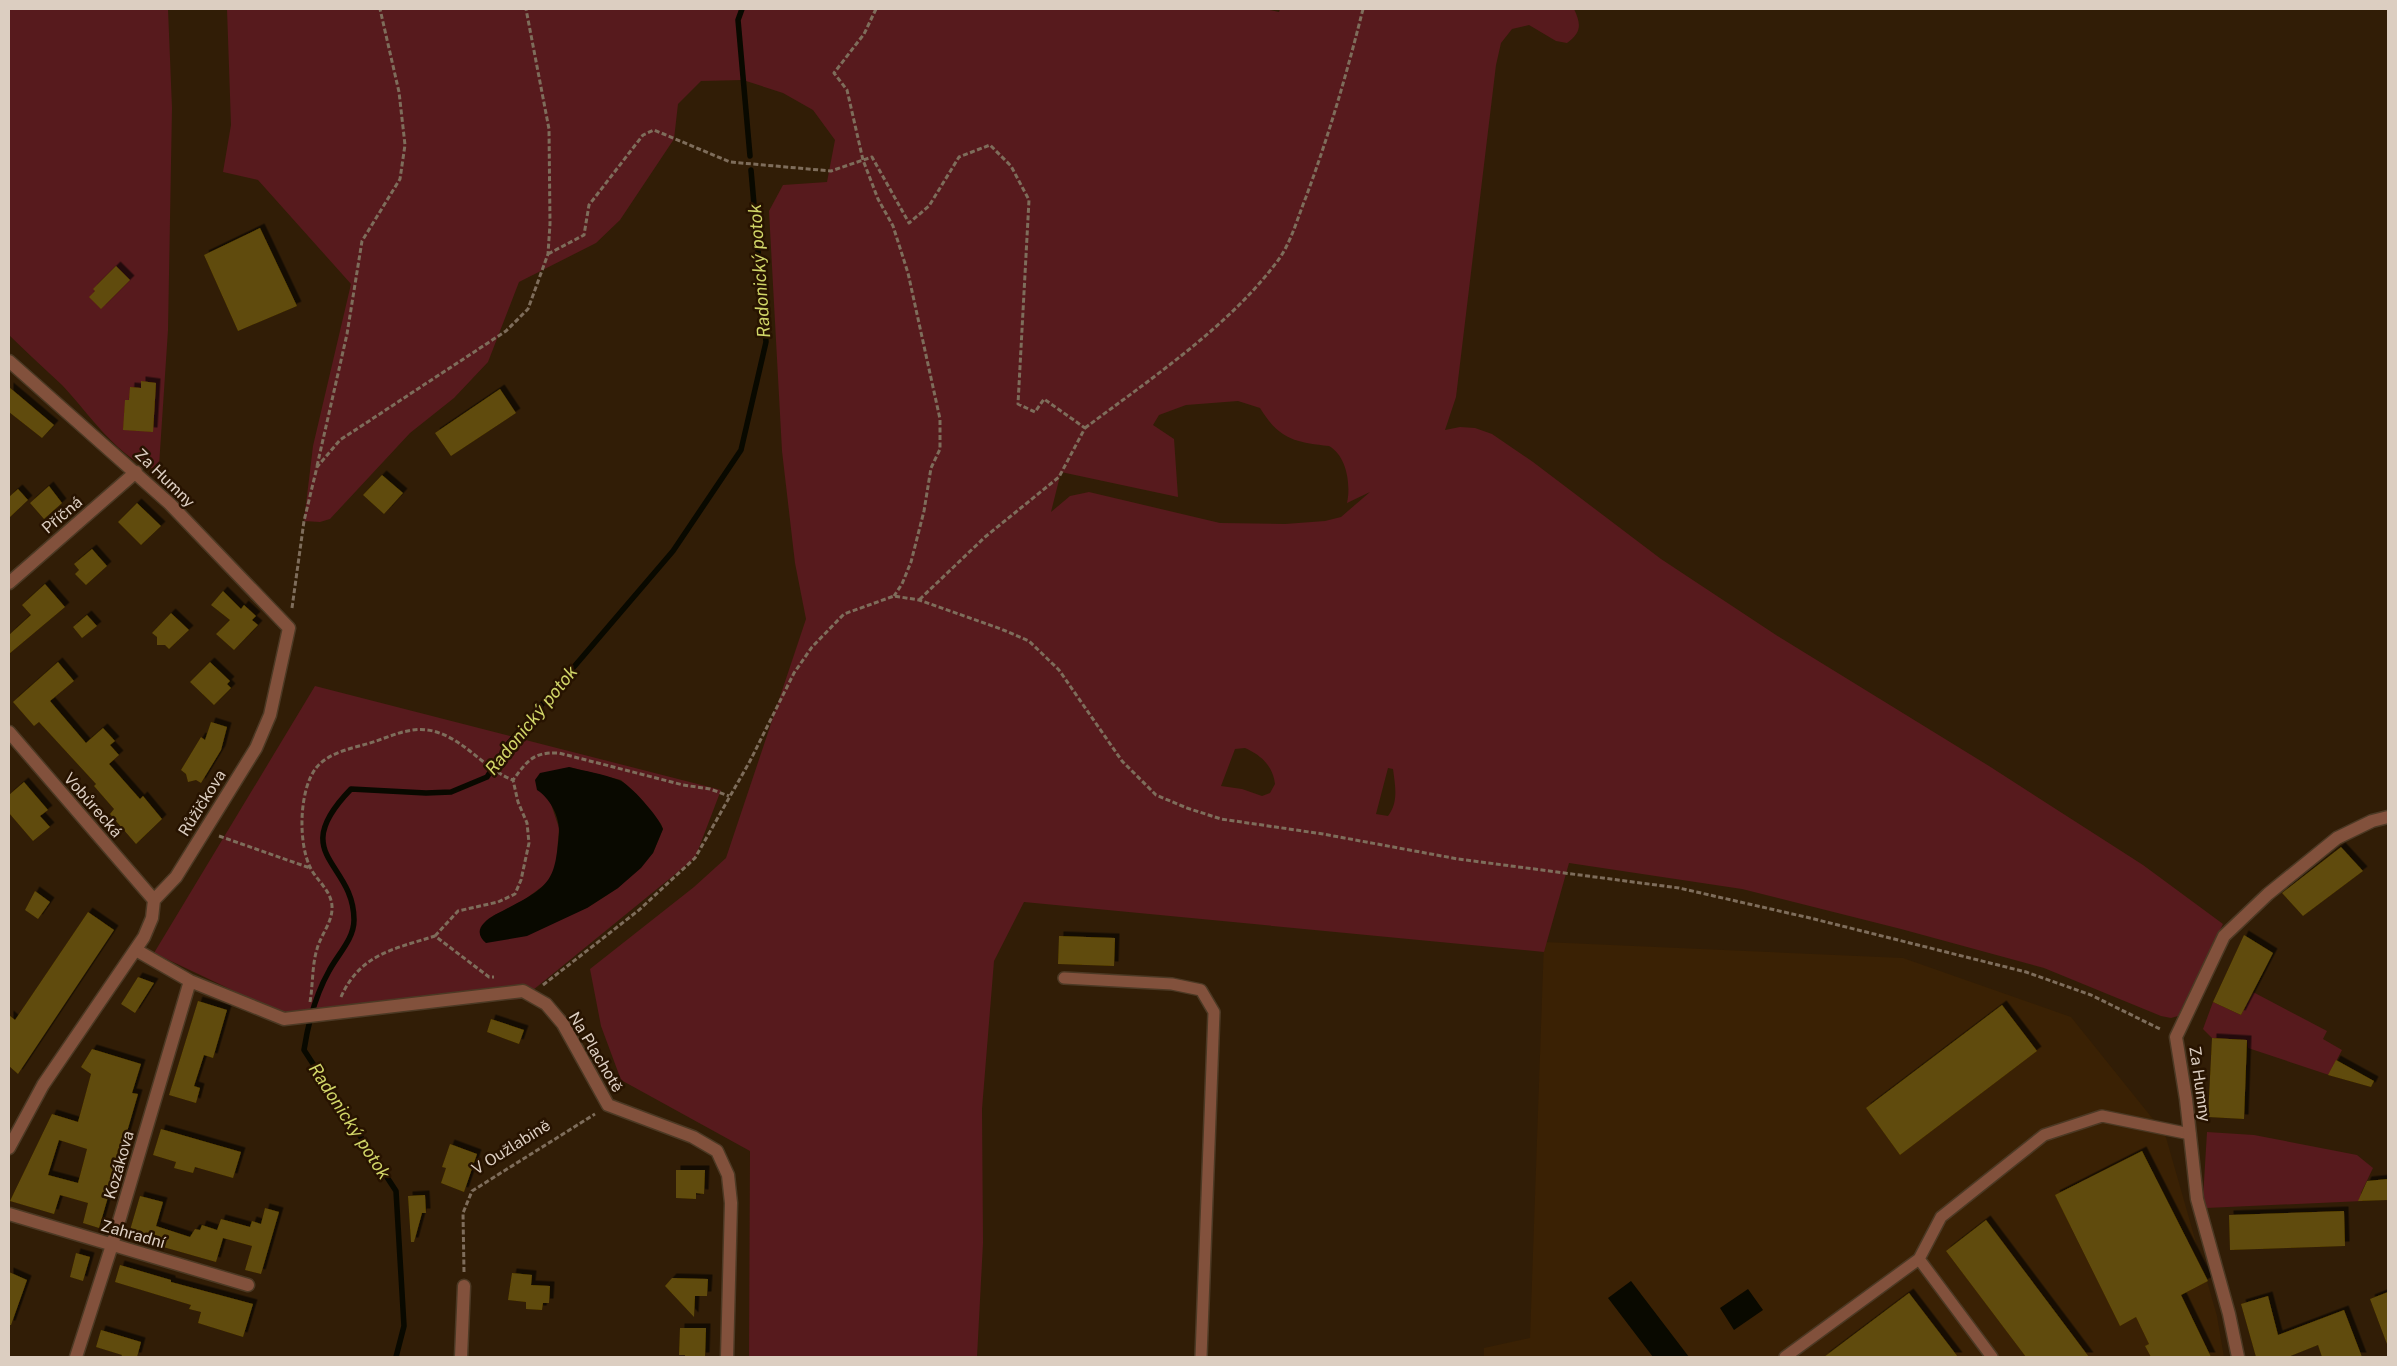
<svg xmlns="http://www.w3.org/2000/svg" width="2397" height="1366" font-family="'Public Sans',sans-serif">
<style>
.built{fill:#3a2104}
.green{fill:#571a1d;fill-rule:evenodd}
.water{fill:#090900}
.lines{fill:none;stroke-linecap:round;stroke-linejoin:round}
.stream{stroke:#090900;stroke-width:5.5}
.building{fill:#614b08;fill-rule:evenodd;filter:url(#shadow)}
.lane-casing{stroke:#4c3924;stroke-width:14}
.street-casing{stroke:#4c3924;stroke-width:15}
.path{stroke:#7e6d5b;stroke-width:3;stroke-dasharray:5 2.5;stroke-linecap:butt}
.lane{stroke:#82513c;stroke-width:11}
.street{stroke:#82513c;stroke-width:12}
.labels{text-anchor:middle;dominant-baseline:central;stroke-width:5;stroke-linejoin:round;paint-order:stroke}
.street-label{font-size:16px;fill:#dccec1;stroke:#271300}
.water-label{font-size:18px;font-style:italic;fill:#d1d567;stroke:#271300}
</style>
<defs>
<filter id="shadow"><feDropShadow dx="4.5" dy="-4.5" stdDeviation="0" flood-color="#0009"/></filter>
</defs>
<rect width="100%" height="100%" fill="#311d06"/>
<!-- built -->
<path class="built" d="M 1544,942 L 1903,958 L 2071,1017 L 2165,1134 L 2217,1316 L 2224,1357 L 1484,1357 L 1484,1348 L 1530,1338 Z"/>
<!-- green -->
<path class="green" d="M 9,9 L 168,9 L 172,108 L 168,330 L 159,466 L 154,469 C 120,461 86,410 62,385 C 44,368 26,352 9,335 Z
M 227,9 L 1265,9 L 1279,12 L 1280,9 L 1574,9 C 1581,24 1582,32 1567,43 L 1556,41 L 1529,25 L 1512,29 L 1501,43 L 1496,65 L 1456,397 L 1445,430 L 1460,427 L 1475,428 L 1492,434 L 1533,462 L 1661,559 L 1776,635 L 1989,766 L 2143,865 L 2223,924 L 2178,1016 L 2171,1018 L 2161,1016 L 2044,968 L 1901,929 L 1742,889 L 1569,863 L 1544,952 L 1024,902 L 994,961 L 982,1109 L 983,1243 L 977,1357 L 749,1357 L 750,1151 L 621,1080 L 601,1026 L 590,969 L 694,887 L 726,858 L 806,619 L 795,563 L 782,451 L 769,211 L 783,185 L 827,182 L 835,140 L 813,110 L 783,93 L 743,80 L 701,81 L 678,104 L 674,139 L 620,220 L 596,243 L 519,282 L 488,362 L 454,398 L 410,433 L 330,519 L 320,522 L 304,521 L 313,446 L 351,284 L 258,180 L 223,172 L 231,125 ZM 1238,401 L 1260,408 C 1279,439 1294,442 1329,446 C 1347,456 1351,485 1347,503 L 1370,492 L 1341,517 L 1325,521 L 1285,524 L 1220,523 L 1089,492 L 1070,496 L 1051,512 L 1061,472 L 1178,497 L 1174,439 L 1153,425 L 1159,415 L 1186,405 ZM 1245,748 C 1261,755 1273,766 1275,784 L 1270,793 L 1262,796 L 1242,789 L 1221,786 L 1235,749 ZM 1388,768 L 1393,769 C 1395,785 1399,802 1388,816 L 1376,814 Z
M 315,686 L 721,790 L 695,858 L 522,999 L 278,1012 L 154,953 ZM 569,767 L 621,780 L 641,799 L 661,824 L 663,829 L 653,853 L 618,888 L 587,908 L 493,916 L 524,900 L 547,883 L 556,866 L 559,828 L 549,798 Z
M 2253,992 L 2327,1031 L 2323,1039 L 2342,1050 L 2329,1075 L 2248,1048 L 2247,1040 L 2212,1038 L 2203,1029 L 2213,1002 L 2241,1015 Z
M 2207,1132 L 2254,1135 L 2357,1155 L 2373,1168 L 2361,1193 L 2363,1201 L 2206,1208 L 2203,1198 Z"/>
<!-- water -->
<path class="water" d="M 569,767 C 585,771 603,774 619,780 C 630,784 659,817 663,829 L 653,853 L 641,868 L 618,888 L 587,908 L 527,936 L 486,943 C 479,937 477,930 484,923 C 490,916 501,912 510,907 C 552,885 555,879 559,833 C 560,817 550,798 537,790 L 535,780 L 540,773 Z
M 1631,1281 L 1689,1357 L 1653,1357 L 1608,1298 Z
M 1748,1289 L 1763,1310 L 1734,1330 L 1720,1308 Z"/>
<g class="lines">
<!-- stream -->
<path class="stream" d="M 742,9 L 738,20 L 750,156
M 396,1357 L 404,1326 L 396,1191 L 304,1050 C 308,1024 316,994 329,971 C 338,954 354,939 354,920 C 354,861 286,856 351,789 L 426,793 L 451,792 L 487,777 L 508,744 L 673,551 L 741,450 L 766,342 L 751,170"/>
</g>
<!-- building -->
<path class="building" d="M 260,228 L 297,306 L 238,331 L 204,255 Z
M 116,266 L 130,280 L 101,309 L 89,297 L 95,291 L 93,289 Z
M 141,381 L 156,383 L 153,432 L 123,430 L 125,400 L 129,400 L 130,387 L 141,388 Z
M 9,387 L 54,425 L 42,438 L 9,412 Z
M 500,389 L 516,413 L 451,456 L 435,433 Z
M 382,475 L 403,493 L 384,514 L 363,495 Z
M 49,486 L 62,503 L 44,519 L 30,503 Z
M 18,489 L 28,500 L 9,518 L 9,497 Z
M 137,503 L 161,526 L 141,545 L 118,522 Z
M 92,549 L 107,566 L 86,585 L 75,574 L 79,570 L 74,564 Z
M 45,584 L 65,607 L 9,654 L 9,635 L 31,615 L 22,605 Z
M 223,591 L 241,609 L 244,605 L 256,616 L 252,620 L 258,625 L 234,650 L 216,634 L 230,620 L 211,605 Z
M 171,613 L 189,630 L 169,649 L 165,645 L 157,645 L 157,637 L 152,633 Z
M 87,615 L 97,626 L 82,638 L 73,627 Z
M 58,662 L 74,681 L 50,701 L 86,743 L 103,728 L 115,741 L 110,745 L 119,755 L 109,764 L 140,799 L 143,796 L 162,819 L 136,844 L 110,814 L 114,809 L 94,786 L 96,784 L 39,722 L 34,726 L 13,702 Z
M 210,662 L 230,681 L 227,684 L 231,688 L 214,705 L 190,682 Z
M 211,722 L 227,727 L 221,750 L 201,783 L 196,780 L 188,782 L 186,774 L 181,770 L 201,737 L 205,740 Z
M 24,782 L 48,810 L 40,816 L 50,827 L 33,841 L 9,813 L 9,795 Z
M 2341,847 L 2363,871 L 2303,916 L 2282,893 Z
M 35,891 L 50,902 L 38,919 L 25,910 Z
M 88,912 L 114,930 L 18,1074 L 9,1066 L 9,1015 L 15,1020 Z
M 2244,935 L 2273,953 L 2241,1015 L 2213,1002 Z
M 1059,936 L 1115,938 L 1114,966 L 1058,964 Z
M 138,977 L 154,983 L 135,1013 L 121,1004 Z
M 198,1001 L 227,1010 L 213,1058 L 204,1055 L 194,1086 L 200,1088 L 196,1103 L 169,1095 Z
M 2002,1005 L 2037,1051 L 1900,1155 L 1866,1108 Z
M 491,1019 L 524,1030 L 519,1044 L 487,1032 Z
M 2212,1038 L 2247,1040 L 2244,1119 L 2208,1117 Z
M 92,1049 L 141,1064 L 132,1093 L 138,1094 L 99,1228 L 83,1223 L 88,1203 L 60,1195 L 54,1214 L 10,1201 L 52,1114 L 78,1122 L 91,1074 L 81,1067 ZM 59,1140 L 87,1149 L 78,1183 L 48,1175 Z
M 2336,1060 L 2374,1081 L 2371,1087 L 2328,1075 Z
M 161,1129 L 241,1152 L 233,1178 L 195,1167 L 193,1173 L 174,1168 L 176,1162 L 153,1155 Z
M 450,1144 L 477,1154 L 464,1192 L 441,1183 L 446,1168 L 442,1167 Z
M 2142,1151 L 2208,1281 L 2181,1295 L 2211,1357 L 2151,1357 L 2145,1346 L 2149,1344 L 2136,1317 L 2120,1326 L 2055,1195 Z
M 676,1170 L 705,1170 L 704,1194 L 696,1193 L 696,1199 L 676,1198 Z
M 2388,1179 L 2388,1200 L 2358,1201 L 2367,1181 Z
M 425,1195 L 426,1213 L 422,1213 L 414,1242 L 411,1242 L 408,1196 Z
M 140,1196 L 163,1202 L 156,1226 L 190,1237 L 195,1229 L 200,1230 L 202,1225 L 217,1230 L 221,1219 L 250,1227 L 252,1221 L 261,1224 L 265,1208 L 279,1212 L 261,1274 L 245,1270 L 252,1246 L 223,1238 L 216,1262 L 128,1237 Z
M 2344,1211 L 2345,1246 L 2230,1250 L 2229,1215 Z
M 1986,1220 L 2089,1357 L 2026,1357 L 1946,1251 Z
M 76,1253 L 90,1257 L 83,1281 L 70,1277 Z
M 120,1265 L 171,1280 L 171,1282 L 253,1304 L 243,1337 L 198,1323 L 201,1312 L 189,1309 L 191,1305 L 115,1282 Z
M 9,1272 L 27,1280 L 11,1325 L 9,1325 Z
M 512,1273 L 532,1275 L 531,1285 L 550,1286 L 549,1303 L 543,1303 L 542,1310 L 526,1309 L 526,1302 L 508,1300 Z
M 672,1278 L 708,1279 L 707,1296 L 695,1296 L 694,1317 L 665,1286 Z
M 2388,1292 L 2388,1344 L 2387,1344 L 2370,1299 Z
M 1909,1293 L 1958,1357 L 1824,1357 Z
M 2268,1296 L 2278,1335 L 2344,1310 L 2362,1357 L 2322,1357 L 2318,1345 L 2288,1357 L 2256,1357 L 2241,1304 Z
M 680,1328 L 706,1328 L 705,1357 L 685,1357 L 685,1355 L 679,1355 Z
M 101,1330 L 141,1342 L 137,1357 L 121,1357 L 122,1355 L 96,1347 Z"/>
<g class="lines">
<!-- lane casing -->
<g class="lane-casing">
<path id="lane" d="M 1064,978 L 1172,984 L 1201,990 L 1214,1012 L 1201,1357
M 1919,1259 L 1941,1217 L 2044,1135 L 2102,1116 L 2190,1134
M 1785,1357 L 1919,1259 L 1992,1357"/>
</g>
<!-- street casing -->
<g class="street-casing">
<path id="street" d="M 9,361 L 170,504 L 289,628 L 270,715 L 256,748 L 176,877 L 154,900 L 152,918 L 144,937 L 43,1085 L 9,1148
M 9,583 L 136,472
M 9,732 L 154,900
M 136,950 L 190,981 L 284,1019 L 523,991 L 546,1004 L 563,1024 L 608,1105 L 693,1137 L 717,1151 L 728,1175 L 731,1203 L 727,1357
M 9,1214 L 248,1285
M 76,1357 L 112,1245 L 190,981
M 461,1357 L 464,1286
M 2238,1357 L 2229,1314 L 2197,1199 L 2186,1099 L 2176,1037 L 2224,936 L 2268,894 L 2337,838 L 2372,821 L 2388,817"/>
</g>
<!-- path -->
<path class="path" d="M 876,9 L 864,34 L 834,73 L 847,90 L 863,160 L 878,199 L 893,226 L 908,273 L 940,419 L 940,449 L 931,468 L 924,511 L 911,562 L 902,584 L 894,596
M 548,254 L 584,235 L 589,205 L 643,135 L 654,130 L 730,162 L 831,171 L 872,157 L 909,223 L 929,206 L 959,157 L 990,145 L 1011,166 L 1029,200 L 1018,404 L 1035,412 L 1044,399 L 1085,428 L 1059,477 L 985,537 L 919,600
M 1085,428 C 1149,380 1228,327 1276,263 C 1291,244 1297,219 1306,197 C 1329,135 1347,73 1363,9
M 317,466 L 347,334 L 362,241 L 400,179 L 405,145 L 399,92 L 380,9
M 292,608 L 304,521 L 317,467 L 340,440 L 506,331 L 528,309 L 548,254 L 550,224 L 549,129 L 526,9
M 219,836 L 310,868
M 435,936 L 458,911 L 498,902 L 515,894 L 521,880 L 529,843 L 527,823 L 518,802 L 513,780
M 543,985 L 639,910 L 695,858 L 750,761 L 794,673 L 812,647 L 844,614 L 894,596 L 919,600 L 1001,629 L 1029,641 L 1059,670 L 1122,761 L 1156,795 L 1187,808 L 1221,819 L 1323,834 L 1458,859 L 1679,888 L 1810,918 L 2026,972 L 2091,995 L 2162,1030
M 341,997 C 360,954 394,949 435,936 L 489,977 L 494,977
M 310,1002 C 313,985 312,965 317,949 C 321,934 333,922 332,906 C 331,890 316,880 310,867 C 298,842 299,790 316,768 C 327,754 348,749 363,745 C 387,739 408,725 433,731 C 465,739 484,769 513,780 C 528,760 533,752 559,753 L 683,785 L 710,789 L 729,796
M 464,1272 L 463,1213 L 472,1191 L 595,1114"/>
<!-- lane -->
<use href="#lane" class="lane"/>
<!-- street -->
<use href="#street" class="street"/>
</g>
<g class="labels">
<!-- street labels -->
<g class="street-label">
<text transform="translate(165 478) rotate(44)">Za Humny</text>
<text transform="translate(62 515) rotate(-41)">Příčná</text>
<text transform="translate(202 803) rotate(-58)">Růžičkova</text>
<text transform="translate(93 805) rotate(49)">Vobůrecká</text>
<text transform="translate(596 1052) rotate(59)">Na Plachotě</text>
<text transform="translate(2200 1084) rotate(82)">Za Humny</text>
<text transform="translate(511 1147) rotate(-32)">V Oužlabině</text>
<text transform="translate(119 1165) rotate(-74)">Kozákova</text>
<text transform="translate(133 1234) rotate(16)">Zahradní</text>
</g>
<!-- water labels -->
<g class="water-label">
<text transform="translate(759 271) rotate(-94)">Radonický potok</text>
<text transform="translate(531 720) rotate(-51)">Radonický potok</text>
<text transform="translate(350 1121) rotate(57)">Radonický potok</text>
</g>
</g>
<!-- border -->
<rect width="2397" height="1366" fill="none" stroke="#dccec1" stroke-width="20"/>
</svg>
